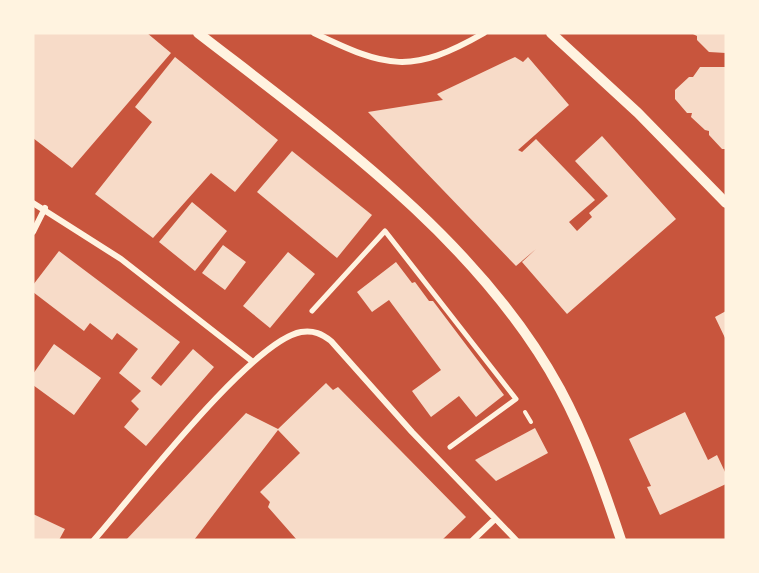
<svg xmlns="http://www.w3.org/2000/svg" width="759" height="573" font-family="'DM Sans',sans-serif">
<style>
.building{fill:#f7dbc8}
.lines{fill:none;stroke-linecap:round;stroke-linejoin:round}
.path{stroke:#fff3e0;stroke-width:4}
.pedestrian{stroke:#fff3e0;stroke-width:5}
.minor{stroke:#fff3e0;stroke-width:6}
.tertiary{stroke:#fff3e0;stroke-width:10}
</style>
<rect width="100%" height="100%" fill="#c8553d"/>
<!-- building -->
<path class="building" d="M 33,33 L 147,33 L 171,53 L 72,168 L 33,138 Z
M 691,33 L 726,33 L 726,53 L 709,52 L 697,40 L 697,36 Z
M 175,57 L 278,140 L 235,192 L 211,173 L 153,238 L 95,194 L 152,122 L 135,107 Z
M 515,57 L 523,62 L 528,57 L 569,105 L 518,150 L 522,152 L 536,139 L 595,200 L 569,222 L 577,231 L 592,217 L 589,213 L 608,196 L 575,161 L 602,136 L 676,219 L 567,314 L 522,262 L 536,249 L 516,266 L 368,112 L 443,100 L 437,94 Z
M 700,67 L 726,67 L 726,149 L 722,149 L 709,135 L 709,131 L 705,130 L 691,117 L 692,113 L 687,113 L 675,99 L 675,90 L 689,77 L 693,77 Z
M 292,151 L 372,215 L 337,258 L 257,192 Z
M 192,202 L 227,231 L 195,271 L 159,242 Z
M 223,245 L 246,262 L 225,290 L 202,273 Z
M 59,251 L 180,342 L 151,378 L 161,386 L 193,349 L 214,367 L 146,446 L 124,427 L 139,409 L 131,401 L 141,391 L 119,373 L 138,349 L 117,333 L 112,340 L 90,323 L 84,331 L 33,292 L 33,285 Z
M 288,252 L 315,274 L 270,328 L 243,306 Z
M 396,262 L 412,283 L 415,282 L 429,301 L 433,301 L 504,395 L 476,417 L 459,396 L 431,417 L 412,391 L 441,370 L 389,300 L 372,312 L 357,292 Z
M 726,311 L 726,340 L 715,317 Z
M 54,344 L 101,378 L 74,415 L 33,385 L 33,374 Z
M 326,383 L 333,390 L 338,387 L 466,517 L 442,540 L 297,540 L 268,507 L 270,502 L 260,492 L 300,453 L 278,430 L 194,540 L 126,540 L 246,413 L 278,429 Z
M 685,412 L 708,460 L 717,455 L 726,474 L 726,484 L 660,515 L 647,487 L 651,486 L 629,439 Z
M 535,428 L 548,453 L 496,481 L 475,460 Z
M 33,514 L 65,529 L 59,540 L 33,540 Z"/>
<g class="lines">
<!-- path -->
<path class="path" d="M 525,412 L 531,422"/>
<!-- pedestrian -->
<path class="pedestrian" d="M 312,311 L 385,231 L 516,399 L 450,447"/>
<!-- minor -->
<path class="minor" d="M 314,33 C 387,68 411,75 484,33
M 33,203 L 121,259 L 253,362
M 33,232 L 45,208
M 94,540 C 132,497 251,341 301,332 C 314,330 322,334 331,341 L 412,432 L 516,540
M 473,540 L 495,519"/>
<!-- tertiary -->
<path class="tertiary" d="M 198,33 C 329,134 480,241 560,389 C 586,437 604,489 621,540
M 551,33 L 638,113 L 726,203"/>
</g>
<!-- border -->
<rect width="759" height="573" fill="none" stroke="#fff3e0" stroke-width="69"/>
</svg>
